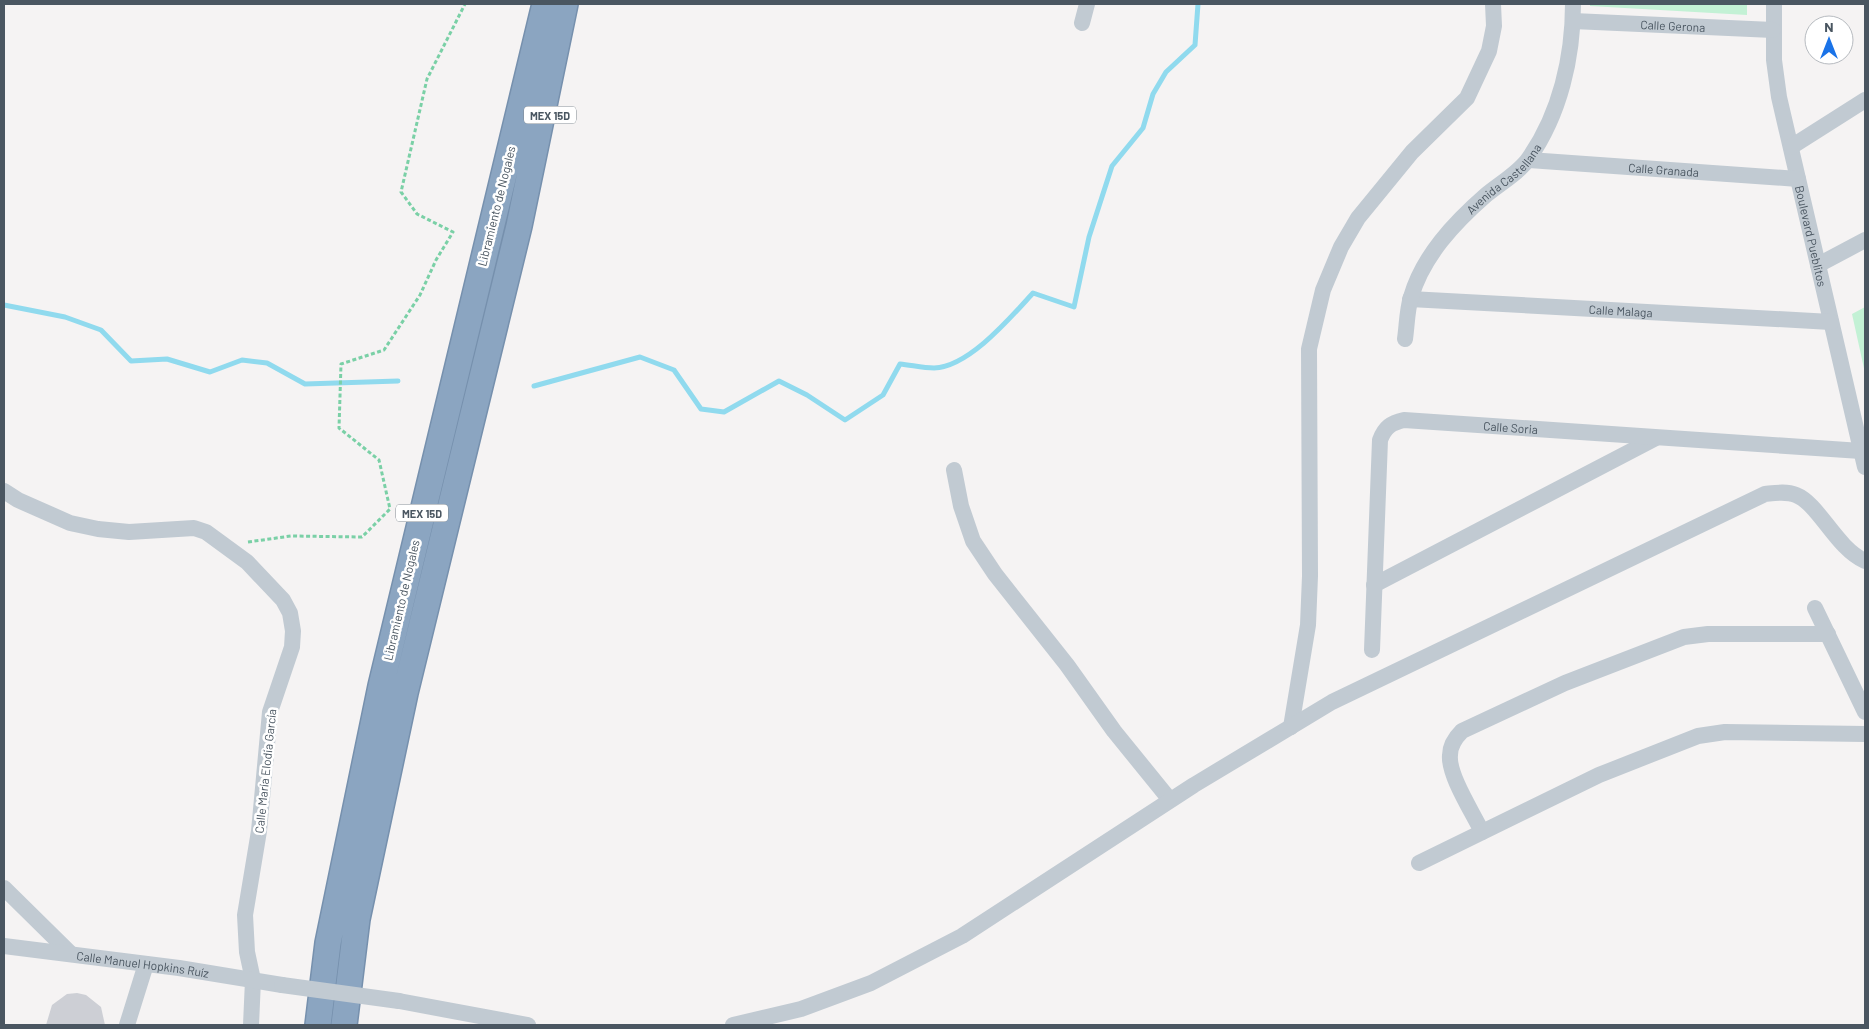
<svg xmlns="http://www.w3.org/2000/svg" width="1869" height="1029" font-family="Barlow,sans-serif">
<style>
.green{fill:#c3f1d5}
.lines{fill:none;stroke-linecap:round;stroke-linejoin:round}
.stream{stroke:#90daee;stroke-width:5}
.building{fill:#cdcfd5}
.highway-casing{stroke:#7690ad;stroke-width:28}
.path{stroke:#7ad0a6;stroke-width:3;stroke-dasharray:4 2.5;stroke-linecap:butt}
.minor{stroke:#c1cad2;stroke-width:16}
.highway{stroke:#8ba5c1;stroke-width:25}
.minor-bridge{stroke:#c1cad2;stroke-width:16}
.labels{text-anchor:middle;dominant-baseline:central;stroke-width:5;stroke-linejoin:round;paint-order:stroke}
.shield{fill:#fff;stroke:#808990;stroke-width:1}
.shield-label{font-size:11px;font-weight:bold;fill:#4a5661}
.street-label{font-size:12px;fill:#4a5661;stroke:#fff}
</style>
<rect width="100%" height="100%" fill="#f5f3f3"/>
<!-- green -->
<path class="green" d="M 1590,4 L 1747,4 L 1747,15 L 1590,6 Z
M 1865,307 L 1865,373 L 1852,314 Z"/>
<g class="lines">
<!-- stream -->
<path class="stream" d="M 4,305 L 65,317 L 101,330 L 131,361 L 167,359 L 210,372 L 242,360 L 267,363 L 305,384 L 398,381
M 534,386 L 640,357 L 674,370 L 701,409 L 724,412 L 779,381 L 807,395 L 845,420 L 883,395 L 900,364 C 911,365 923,368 934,368 C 969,367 1011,317 1033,293 L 1074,307 L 1089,237 L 1112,166 L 1143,128 L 1153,94 L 1166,72 L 1195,45 L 1198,4"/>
</g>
<!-- building -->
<path class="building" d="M 77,993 L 86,995 L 101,1007 L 105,1025 L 46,1025 L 52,1005 L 67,994 Z"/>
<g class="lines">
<!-- highway casing -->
<g class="highway-casing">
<path id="highway" d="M 318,1025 L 328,943 L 381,686 L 545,4
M 344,1025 L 357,919 L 405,693 L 519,226 L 565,4"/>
</g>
<!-- path -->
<path class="path" d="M 248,542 L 291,536 L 362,537 L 390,509 L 379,460 L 339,428 L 341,364 L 384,350 L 420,295 L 436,260 L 453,232 L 417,214 L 401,192 L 427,79 L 465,4"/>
<!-- minor -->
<g class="minor">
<path id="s1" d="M 1774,4 L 1774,60 L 1779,97 L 1865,467"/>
<path id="s2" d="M 1573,21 L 1773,30"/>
<path d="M 1082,23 L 1087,4"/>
<path d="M 1791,147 L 1865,100"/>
<path id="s3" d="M 1529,160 L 1798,179"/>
<path d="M 1818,265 L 1865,240"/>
<path id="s4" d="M 1410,299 L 1831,322"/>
<path id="s5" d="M 1405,339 C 1407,325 1407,310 1411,297 C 1423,256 1454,223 1486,195 C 1499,184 1520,172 1529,158 C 1560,114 1573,57 1573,4"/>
<path d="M 954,470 L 961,506 L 973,541 L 995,574 L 1067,665 L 1114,731 L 1170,800"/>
<path d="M 4,491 L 18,500 L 70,523 L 98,529 L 129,532 L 194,528 L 206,532 L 247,562 L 283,600 L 290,613 L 293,631 L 292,647 L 270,712 L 259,831 L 245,915 L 247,952 L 253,980 L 251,1025"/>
<path d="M 1374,585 L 1656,438"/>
<path d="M 1815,608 L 1865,712"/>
<path id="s6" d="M 1372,650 L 1380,440 C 1385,427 1391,423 1404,420 L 1861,451"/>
<path d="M 1291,727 L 1308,625 L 1310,576 L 1309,349 L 1323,290 L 1341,247 L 1358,218 L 1412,152 L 1467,98 L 1489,51 L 1494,26 L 1493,4"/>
<path d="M 1482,832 C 1473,813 1448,775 1450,755 C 1450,745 1455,738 1462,731 L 1565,683 L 1684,637 L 1708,634 L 1828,634"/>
<path d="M 1419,863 L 1599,775 L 1698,736 L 1725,732 L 1865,734"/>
<path d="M 4,888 L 71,954"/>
<path id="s7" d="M 4,946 L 179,968 L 282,985"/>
<path d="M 399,1001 L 528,1025"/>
<path d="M 127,1025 L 146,964"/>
<path d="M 733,1025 L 801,1009 L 871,983 L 962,936 L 1194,785 L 1332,702 L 1765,494 C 1775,493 1786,491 1796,495 C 1819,504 1836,548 1865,561"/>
</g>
<!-- highway -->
<use href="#highway" class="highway"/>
<!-- minor-bridge -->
<path class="minor-bridge" d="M 282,985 L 399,1001"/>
</g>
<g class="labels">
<!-- shield labels -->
<g class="shield">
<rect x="524" y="106.5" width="52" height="17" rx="4"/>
<rect x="396" y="504.5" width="52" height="17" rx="4"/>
</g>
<g class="shield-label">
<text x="550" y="115">MEX 15D</text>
<text x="422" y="513">MEX 15D</text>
</g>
<!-- street labels -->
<g class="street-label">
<text stroke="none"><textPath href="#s2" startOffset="100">Calle Gerona</textPath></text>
<text stroke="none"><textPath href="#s3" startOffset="135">Calle Granada</textPath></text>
<text stroke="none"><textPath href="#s5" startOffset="195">Avenida Castellana</textPath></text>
<text transform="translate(496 206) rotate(-76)">Libramiento de Nogales</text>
<text stroke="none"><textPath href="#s1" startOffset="236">Boulevard Pueblitos</textPath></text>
<text stroke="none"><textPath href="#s4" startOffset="211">Calle Malaga</textPath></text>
<text stroke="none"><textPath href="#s6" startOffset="350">Calle Soria</textPath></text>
<text transform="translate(401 600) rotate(-77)">Libramiento de Nogales</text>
<text transform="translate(265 771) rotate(-84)">Calle María Elodia García</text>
<text stroke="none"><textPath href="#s7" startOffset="140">Calle Manuel Hopkins Ruíz</textPath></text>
</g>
</g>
<!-- border -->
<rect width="1869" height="1029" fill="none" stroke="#4a5661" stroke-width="10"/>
<!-- north arrow -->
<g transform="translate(1829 40)"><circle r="24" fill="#ffffff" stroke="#b7bbc0"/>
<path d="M0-4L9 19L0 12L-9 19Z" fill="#1a73e8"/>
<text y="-8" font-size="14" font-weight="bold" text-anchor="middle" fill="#4a5661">N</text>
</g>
</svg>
